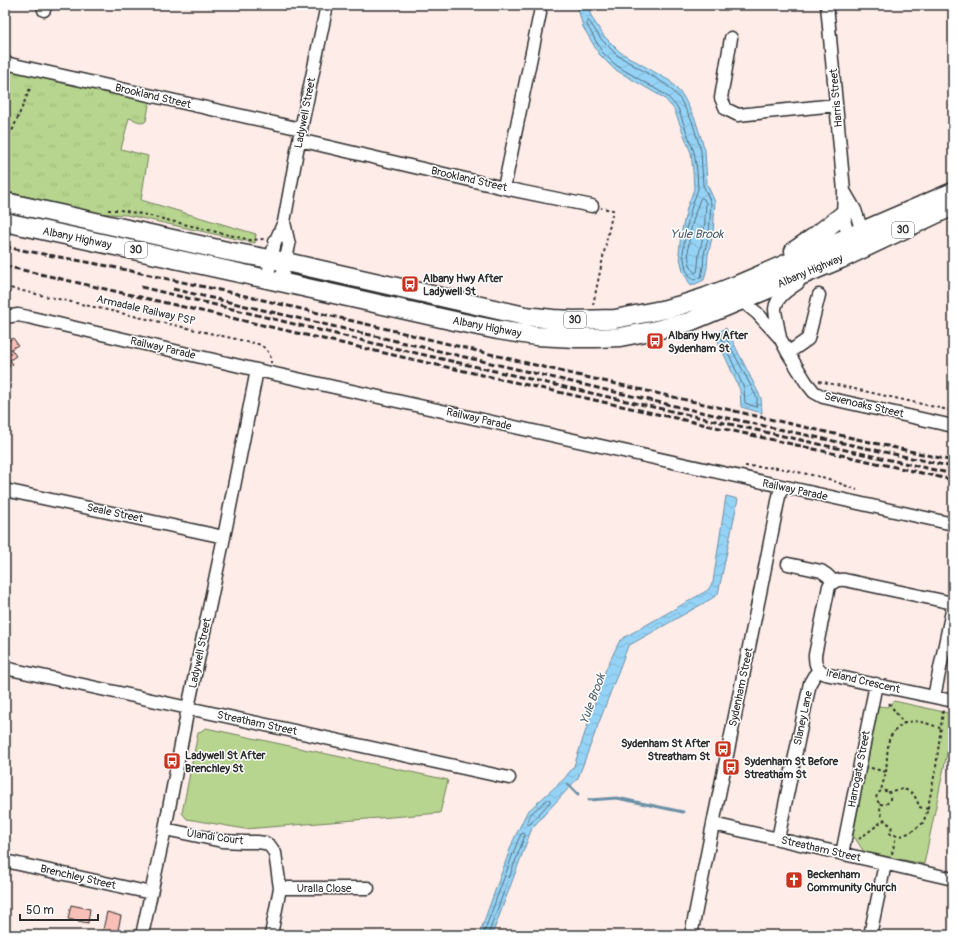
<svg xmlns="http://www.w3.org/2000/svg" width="958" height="940" font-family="Pangolin,sans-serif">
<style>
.grass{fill:url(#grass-tufts);stroke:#71805c}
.green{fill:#b7d58e;stroke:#71805c}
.water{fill:url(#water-waves);stroke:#6b90a5}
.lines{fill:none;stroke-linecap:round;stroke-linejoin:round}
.shore{stroke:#556e7c;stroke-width:1}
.stream{stroke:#6b90a5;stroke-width:3}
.building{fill:#fabfb7;stroke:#2b2b2b}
.minor-casing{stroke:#2b2b2b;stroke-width:15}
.highway-casing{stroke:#2b2b2b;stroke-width:21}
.path{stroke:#2b2b2b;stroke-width:2;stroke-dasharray:3 3;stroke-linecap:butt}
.minor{stroke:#fff;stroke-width:12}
.highway{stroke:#fff;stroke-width:18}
.rail{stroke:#2b2b2b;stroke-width:3;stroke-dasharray:6 3;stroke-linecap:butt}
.labels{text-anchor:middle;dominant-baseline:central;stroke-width:3;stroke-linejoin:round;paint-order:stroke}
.shield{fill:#fff;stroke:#6b6b6b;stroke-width:1}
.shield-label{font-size:10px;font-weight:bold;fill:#2b2b2b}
.street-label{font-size:11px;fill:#2b2b2b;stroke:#fff}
.poi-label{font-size:11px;font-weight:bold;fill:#2b2b2b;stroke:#fff;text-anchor:start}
.water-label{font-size:12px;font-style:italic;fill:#4b5d68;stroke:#fff}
</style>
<defs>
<pattern id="grass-tufts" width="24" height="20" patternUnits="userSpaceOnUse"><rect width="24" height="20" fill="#b7d58e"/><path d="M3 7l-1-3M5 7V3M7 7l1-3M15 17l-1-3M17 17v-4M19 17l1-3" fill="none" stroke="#9eb77b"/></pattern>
<pattern id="water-waves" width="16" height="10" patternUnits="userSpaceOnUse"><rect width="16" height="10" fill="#95d3f6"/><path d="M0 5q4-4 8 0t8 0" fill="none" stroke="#81b5d3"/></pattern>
</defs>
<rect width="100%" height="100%" fill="#feece9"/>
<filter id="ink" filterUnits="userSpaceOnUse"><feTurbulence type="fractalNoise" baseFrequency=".025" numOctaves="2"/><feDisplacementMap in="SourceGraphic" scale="8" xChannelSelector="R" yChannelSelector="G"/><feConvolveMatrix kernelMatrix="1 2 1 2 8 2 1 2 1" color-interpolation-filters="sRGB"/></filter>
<g filter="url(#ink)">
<!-- grass -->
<path class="grass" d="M 5,69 L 150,100 L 146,121 L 143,123 L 129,118 L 121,149 L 148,156 L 141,200 L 256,234 L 255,243 L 127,215 L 93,213 L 5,191 Z"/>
<!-- green -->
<path class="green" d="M 894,701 L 953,714 L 953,724 L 924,864 L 864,852 L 853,835 L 878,706 L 887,707 Z
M 206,728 L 448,780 L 440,813 L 245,829 L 187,819 L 182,813 L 198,733 Z"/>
<!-- water -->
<path class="water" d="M 577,5 L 587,5 L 592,18 L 604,36 L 620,52 L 670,81 L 683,96 L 695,119 L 705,150 L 707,184 L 715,202 L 713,234 L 708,255 L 707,268 L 704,280 L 691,286 L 683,271 L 679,253 L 681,234 L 687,208 L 694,189 L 693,171 L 691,153 L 674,109 L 664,98 L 614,69 L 599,54 L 583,27 Z
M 726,328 L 761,398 L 762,413 L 741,407 L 740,390 L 715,334 Z
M 726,496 L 738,499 L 718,594 L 711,599 L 628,646 L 578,778 L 532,828 L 492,935 L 479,935 L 513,841 L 527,812 L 564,779 L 574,766 L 606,669 L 619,642 L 625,637 L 708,590 L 713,582 Z"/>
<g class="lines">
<!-- shore -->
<path class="shore" d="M 589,21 L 601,39 L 617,55 L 667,85 L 680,99 L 692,121 L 701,151 L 703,185 L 711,203 L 709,234 L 704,254 L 703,267 L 701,277 L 694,280 L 692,279 L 686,270 L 683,253 L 685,234 L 691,209 L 698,189 L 697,171 L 694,152 L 678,108 L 666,95 L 617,66 L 602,52 L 587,25 L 587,22 Z
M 702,198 L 704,199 L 706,204 L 704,233 L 699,254 L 698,266 L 697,272 L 695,273 C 680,259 694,215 700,199 Z
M 724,334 L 757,398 L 757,405 L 756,407 L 745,403 L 744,388 L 721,337 L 721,335 Z
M 548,799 L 550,800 L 550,802 L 530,824 L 527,825 L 527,822 L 531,814 Z
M 483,935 L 517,843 L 521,834 L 524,833 L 525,835 L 489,932 L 489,935"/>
<!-- stream -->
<path class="stream" d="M 568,784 L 578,794
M 589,800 L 617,798 L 683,812"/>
</g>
<!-- building -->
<path class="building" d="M 13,338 L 18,345 L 11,349 L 16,356 L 10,360 L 13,364 L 6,368 L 5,367 L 5,343 Z
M 71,905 L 90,909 L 88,923 L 68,919 Z
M 107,912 L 121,916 L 117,935 L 108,935 L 102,934 Z"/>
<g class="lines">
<!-- minor casing -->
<g class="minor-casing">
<path id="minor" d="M 827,5 L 844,191 L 843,215 L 850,244
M 44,10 L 45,5
M 731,38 L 721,98 L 726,109 L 738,115 L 836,105
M 5,63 L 301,129
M 299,140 L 504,188 L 592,206
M 504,188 L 540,13
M 844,191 L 855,210 L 864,237
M 267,279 L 275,242 L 284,222 L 301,129 L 327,5
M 281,282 L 289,245 L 284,222
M 741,300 L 757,313 L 780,338 L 788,353 L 806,382 L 814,392 L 823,397 L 953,426
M 5,317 L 18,315 L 28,317 L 257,370 L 953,524
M 780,338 C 779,331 775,314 775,309 C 776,297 789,289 798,283
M 788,353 L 808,339 L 819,295
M 5,490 L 224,537
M 788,564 L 821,571 L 827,575 L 834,582
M 953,603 L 845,580 C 838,579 834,581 829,586 L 815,655 C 815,665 816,668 825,674 L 953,701
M 5,668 L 509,778
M 934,697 L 953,606
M 713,824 L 953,879
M 165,829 L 222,841 L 243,842 L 257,842 L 265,843 L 270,846 L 275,853 L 280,888 L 271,935
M 778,839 L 810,683 L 814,676 L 819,670
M 842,854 L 876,684
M 5,861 L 151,893
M 280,888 L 368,888
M 142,935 L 165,829 L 188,708 L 224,537 L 257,370
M 691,935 L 713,824 L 761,588 L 781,486
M 870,935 L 885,864"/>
</g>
<!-- highway casing -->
<g class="highway-casing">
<path id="highway" d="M 5,202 L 227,251 L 286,262 L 525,316 L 553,319 L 574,320 L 615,319 L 666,309 L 681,305 L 706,297 L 737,285 L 953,192
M 5,222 L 267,279 L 459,322 L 498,330 L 536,336 L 576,338 L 596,338 L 620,337 L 656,330 L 689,322 L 841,259 L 953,206
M 794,251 L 813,238 L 843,215"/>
</g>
<!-- path -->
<path class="path" d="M 5,140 L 13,129 L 31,86
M 108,210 L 120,210 L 142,214 L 250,240 L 264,239
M 5,287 L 258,344 C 267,348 271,354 271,363
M 593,305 L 613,210 L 601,208
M 6,306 L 10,288
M 819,381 L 953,411
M 745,466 L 779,468 L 826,478 L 857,490
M 889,703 L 904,724
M 871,768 L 886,772 L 881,790
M 886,772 C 887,763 887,744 890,737 C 891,735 893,734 894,732 C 907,715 924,722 940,728
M 879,803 L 876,799 L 877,794 C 882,790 883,790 889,792
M 928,809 L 919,807 C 915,790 905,786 889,792 C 892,801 889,805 880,804 C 880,815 882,820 892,826 L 890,834 L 901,836 L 911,832 L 923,823 L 927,812 L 936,767 L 943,710
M 859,839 L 884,820
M 892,854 L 896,836"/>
<!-- minor -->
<use href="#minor" class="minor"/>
<!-- highway -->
<use href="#highway" class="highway"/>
<!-- rail -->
<path class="rail" d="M 5,247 L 108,266 L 233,293 L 387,329 L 564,372 L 953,461
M 5,266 L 406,358 L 953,480
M 141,287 L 381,345 L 604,396 L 953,474
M 173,289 L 705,413 L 953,467"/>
</g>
</g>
<!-- icons -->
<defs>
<g id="bus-square" transform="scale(0.9)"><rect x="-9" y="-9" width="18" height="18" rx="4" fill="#c8321e" stroke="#fff"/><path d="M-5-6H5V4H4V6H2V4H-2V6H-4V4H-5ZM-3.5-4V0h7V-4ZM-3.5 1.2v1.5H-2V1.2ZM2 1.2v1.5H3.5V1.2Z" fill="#fff"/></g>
<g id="church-square" transform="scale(0.9)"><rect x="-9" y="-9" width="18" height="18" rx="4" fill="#c8321e" stroke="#fff"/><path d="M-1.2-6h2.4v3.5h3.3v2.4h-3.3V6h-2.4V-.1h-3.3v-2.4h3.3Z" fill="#fff"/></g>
</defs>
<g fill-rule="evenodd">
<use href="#bus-square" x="410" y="284"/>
<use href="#bus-square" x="655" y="341"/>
<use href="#bus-square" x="723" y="749"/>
<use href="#bus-square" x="172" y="761"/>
<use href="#bus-square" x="731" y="767"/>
<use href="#church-square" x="794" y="880"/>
</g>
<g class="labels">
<!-- shield labels -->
<g class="shield">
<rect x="892" y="222" width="22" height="16" rx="3"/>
<rect x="125" y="242" width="22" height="16" rx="3"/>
<rect x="564" y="312" width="22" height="16" rx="3"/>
</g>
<g class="shield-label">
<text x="903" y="230">30</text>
<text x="136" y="250">30</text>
<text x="575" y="320">30</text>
</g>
<!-- street labels -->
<g class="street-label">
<text transform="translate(153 96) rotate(13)">Brookland Street</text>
<text transform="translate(836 98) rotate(-95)">Harris Street</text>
<text transform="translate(305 113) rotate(-79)">Ladywell Street</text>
<text transform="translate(469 179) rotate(13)">Brookland Street</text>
<text transform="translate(77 238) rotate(12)">Albany Highway</text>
<text transform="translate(810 271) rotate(-23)">Albany Highway</text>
<text transform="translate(146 310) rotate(13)">Armadale Railway PSP</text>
<text transform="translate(487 327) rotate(11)">Albany Highway</text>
<text transform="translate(163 348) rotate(13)">Railway Parade</text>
<text transform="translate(864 405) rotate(13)">Sevenoaks Street</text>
<text transform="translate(479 419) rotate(13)">Railway Parade</text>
<text transform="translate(795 490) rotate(12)">Railway Parade</text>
<text transform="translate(115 513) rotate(12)">Seale Street</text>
<text transform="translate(200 653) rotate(-78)">Ladywell Street</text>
<text transform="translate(863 681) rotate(13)">Ireland Crescent</text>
<text transform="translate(741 687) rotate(-78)">Sydenham Street</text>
<text transform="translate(803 718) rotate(-78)">Slaney Lane</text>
<text transform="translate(257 723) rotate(12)">Streatham Street</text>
<text transform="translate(859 769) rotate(-79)">Harrogate Street</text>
<text transform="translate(215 837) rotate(8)">Ulandi Court</text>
<text transform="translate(821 849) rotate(13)">Streatham Street</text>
<text transform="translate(78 877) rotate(13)">Brenchley Street</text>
<text x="324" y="888">Uralla Close</text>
</g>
<!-- poi labels -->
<g class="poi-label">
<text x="423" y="278">Albany Hwy After<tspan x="423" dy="13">Ladywell St</tspan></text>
<text x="668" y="335">Albany Hwy After<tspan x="668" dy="13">Sydenham St</tspan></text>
<text x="710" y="743" text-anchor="end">Sydenham St After<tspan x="710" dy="13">Streatham St</tspan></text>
<text x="185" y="755">Ladywell St After<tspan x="185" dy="13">Brenchley St</tspan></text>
<text x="744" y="761">Sydenham St Before<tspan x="744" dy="13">Streatham St</tspan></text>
<text x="807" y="874">Beckenham<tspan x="807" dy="13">Community Church</tspan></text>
</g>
<!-- water labels -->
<g class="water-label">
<text x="697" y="234">Yule Brook</text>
<text transform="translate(593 699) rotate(-70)">Yule Brook</text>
</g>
</g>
<!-- margin -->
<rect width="958" height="940" fill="none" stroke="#fff" stroke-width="20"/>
<rect x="10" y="10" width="938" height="920" fill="none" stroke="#2b2b2b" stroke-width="1.5" filter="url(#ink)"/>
<!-- scale -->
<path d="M20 914v6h78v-6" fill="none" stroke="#2b2b2b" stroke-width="2"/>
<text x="26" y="914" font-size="12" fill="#2b2b2b" stroke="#ffffff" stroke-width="3" paint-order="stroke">50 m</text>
</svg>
